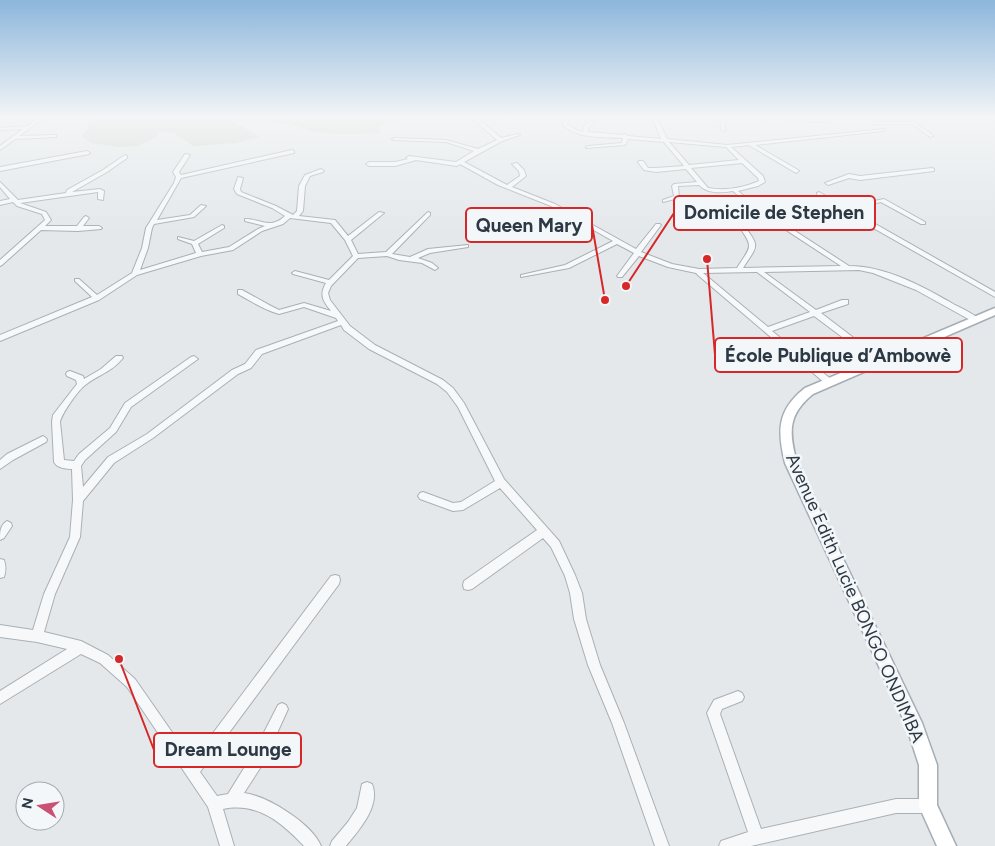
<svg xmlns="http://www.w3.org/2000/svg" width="995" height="846" font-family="Figtree,sans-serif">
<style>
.green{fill:#ccd5c6}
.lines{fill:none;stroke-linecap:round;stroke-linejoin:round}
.canal{fill:#a2bac9;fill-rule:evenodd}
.minor-casing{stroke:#a9b0b5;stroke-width:2}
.major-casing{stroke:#a4aeb7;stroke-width:3}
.minor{fill:#f7f8fa;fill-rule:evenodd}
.major{fill:#fff;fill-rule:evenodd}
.labels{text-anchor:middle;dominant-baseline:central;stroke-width:5;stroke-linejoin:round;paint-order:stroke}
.street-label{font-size:18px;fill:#2c3843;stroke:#f4f7f9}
.leader{fill:none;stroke:#d62828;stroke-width:2}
.callout-dot{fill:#d62828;stroke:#f4f7f9;stroke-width:2}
.callout{fill:#f4f7f9;stroke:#d62828;stroke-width:2}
.callout-label{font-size:19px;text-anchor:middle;font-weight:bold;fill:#2c3843}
</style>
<rect width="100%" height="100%" fill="#e4e8eb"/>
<!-- green -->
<path class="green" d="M 89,116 L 224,116 L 260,137 L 236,143 L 193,146 L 174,133 L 159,131 L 157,136 L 138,146 L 119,147 L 91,143 L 82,136 L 88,129 Z
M 254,116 L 363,116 L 368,118 L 405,120 L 392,121 L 378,127 L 381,133 L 341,134 L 312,132 L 290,124 L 259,122 Z"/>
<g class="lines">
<!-- canal -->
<path class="canal" d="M 768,198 L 771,199 L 757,206 L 740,210 L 731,211 L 700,210 L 680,215 L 678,214 C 695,205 714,210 733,209 C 745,208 757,203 768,198 Z"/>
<!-- minor casing -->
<g class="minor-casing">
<path id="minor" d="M 41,116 L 46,116 L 19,136 L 54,135 L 56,135 L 56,137 L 15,139 L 0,150 L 0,146 L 23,129 L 0,130 L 0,128 L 28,126 Z
M 470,116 L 475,116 L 501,138 L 518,134 L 520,135 L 502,141 L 464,162 L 507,185 L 520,176 L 519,171 L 512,164 L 517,163 L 524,170 L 526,176 L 512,187 L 555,204 L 636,249 L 656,224 L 660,224 L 661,225 L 641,252 L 672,264 L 699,269 L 737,268 C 750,247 755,248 739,227 L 742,225 L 744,226 C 761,247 757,246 743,268 L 841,266 L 754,209 L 733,191 C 721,193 708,194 699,185 L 678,186 L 679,198 L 663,202 L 663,200 L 674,196 L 672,186 L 674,184 L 697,182 L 686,169 L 656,172 L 644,170 L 638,162 L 639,161 L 643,161 L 648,168 L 656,168 L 684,166 L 664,142 L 628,139 L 626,144 L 624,145 L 586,148 L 586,147 L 588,146 L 622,143 L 623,138 C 604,137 578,139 563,125 L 565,116 L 569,116 L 567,124 C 572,128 577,131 583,132 L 584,126 L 592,121 L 594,122 L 588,128 L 588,132 L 623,135 L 625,134 L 628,136 L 661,139 L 652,116 L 656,116 L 667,139 L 727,145 L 885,129 L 885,130 L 883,131 L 755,145 L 798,170 L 799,171 L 796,173 L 749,145 L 731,147 L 763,176 L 765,182 L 758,186 L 738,191 L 758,207 L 849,266 C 886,266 924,287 955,305 C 963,309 972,313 979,319 L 978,321 L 972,321 L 916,290 L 873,273 L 859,270 L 764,272 L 816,310 L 842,300 L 848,300 L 848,304 L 821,313 L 884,361 L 883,363 L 877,363 L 814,316 L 772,331 L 832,380 L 833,382 L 832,384 L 826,384 L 699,276 L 696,273 L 668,267 L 639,256 L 622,277 L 618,277 L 617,276 L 634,253 L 617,244 L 569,268 L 521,277 L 521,275 L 565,265 L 613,241 L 551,206 L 498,185 L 460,164 L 457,166 L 416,160 L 395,166 L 369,166 L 366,164 L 369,162 L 395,162 L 408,159 L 406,158 L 409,156 L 456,162 L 474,151 L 446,142 L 394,140 L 392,139 L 394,138 L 446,140 L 478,149 L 497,140 ZM 669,142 L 726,147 L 739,160 L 689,165 ZM 742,163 L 758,178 L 759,181 C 743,188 725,191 708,188 L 691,168 ZM 756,272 L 757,272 L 810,312 L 768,327 L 703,273 Z
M 720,116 L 724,116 L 725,131 L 721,130 Z
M 788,118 L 828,120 L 830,121 L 828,122 L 786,120 L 786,119 Z
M 876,122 L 914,122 L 934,136 L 930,137 L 913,124 L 874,124 L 874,122 Z
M 292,150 L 294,151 L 294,153 L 181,178 L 157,220 L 190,215 L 201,205 L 206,206 L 194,217 L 154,224 L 152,228 L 148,248 L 140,270 L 196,253 L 192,244 L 178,239 L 178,237 L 194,241 L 222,225 L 224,226 L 224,228 L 198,244 L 202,252 L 229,247 L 258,229 L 265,226 L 245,221 L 245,219 C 263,219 269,230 285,216 L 272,208 L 237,194 L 234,189 L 238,177 L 243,178 L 240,189 L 241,192 L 276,206 L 293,215 L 297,211 L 299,186 L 305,175 L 321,169 L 324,171 L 323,172 L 310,176 L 305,186 L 303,211 L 299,216 L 335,220 L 348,236 L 379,212 L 384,213 L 351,240 L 358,254 L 386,252 L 428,212 L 430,213 L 430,215 L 392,254 L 410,257 L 428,249 L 468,245 L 468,247 L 430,253 L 418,258 L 432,263 L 438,268 L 435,270 L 422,263 L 399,260 L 387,256 L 358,258 L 331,286 L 328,293 L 330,300 L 350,326 L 375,345 L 443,380 L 453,388 L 464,403 L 504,479 L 559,541 L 575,575 L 582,593 L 586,619 L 600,665 L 624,723 L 669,846 L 655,846 L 612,723 L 588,665 L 574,619 L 570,593 L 565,576 L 551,547 L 543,538 L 472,589 L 468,590 L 464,589 L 463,585 L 464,581 L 537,530 L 500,488 L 463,510 L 453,511 L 420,499 L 418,496 L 420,493 L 423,492 L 453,503 L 461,502 L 495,481 L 458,407 L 447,392 L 437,384 L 369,349 L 344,330 L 341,325 L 262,354 L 251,368 L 238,374 L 153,438 L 114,463 L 83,501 L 80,537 L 55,594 L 44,632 L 81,641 L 108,655 L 135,679 L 192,761 L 331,576 L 335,575 L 339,576 L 340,580 L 339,584 L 200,772 L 217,796 L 228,794 L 254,752 L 278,705 L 282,703 L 286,705 L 288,709 L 264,762 L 244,793 C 268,796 312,824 321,846 L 304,846 C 281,822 258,802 223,809 L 234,846 L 220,846 L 208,807 L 127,687 L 100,663 L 81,654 L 0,704 L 0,691 L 67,649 L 37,642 L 0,637 L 0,625 L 33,630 L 44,594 L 70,537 L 73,500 L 72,469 C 66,469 57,468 54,462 L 52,422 L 53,415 L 77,384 L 76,380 L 67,376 L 66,374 L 67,372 L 70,371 L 83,376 L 84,379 L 101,369 L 116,356 L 122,356 L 123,358 C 111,373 97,375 84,386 C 77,392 62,413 60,422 L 64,460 L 74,461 L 79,454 L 110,428 L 125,403 L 191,357 L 194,356 L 198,359 L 131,407 L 116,432 L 85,460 L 81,466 L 83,487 L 108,457 L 147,434 L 232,370 L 245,364 L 256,350 L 338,321 L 336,318 L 304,307 L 279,314 C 264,310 251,301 238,294 L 238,290 L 242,290 L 271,306 L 279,310 L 304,303 L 331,311 C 323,301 319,295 326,283 L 293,274 L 292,273 L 295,271 L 329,280 L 353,256 L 345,240 L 331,223 L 290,218 L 283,224 L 262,231 L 233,250 L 201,256 L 137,275 L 99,300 L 0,341 L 0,335 L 92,297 L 75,281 L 75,279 L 79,279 L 97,295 L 132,273 L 142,248 L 146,228 L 174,183 L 176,177 L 173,172 L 185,154 L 190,155 L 179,172 L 181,175 Z
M 87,151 L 90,153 L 89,154 L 0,171 L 0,167 Z
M 125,155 L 127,156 L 127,158 L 107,172 L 72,192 L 100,189 L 104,191 L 103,200 L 98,199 L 98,192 L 20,203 L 46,212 L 51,220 L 45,226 L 77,226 L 84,217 L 86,216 L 89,218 L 83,226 L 99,226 L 102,228 L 101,229 L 78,231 L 41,230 L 2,265 L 0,266 L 0,260 L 45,220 L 42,214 L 17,206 L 13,202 L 0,205 L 0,201 L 10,199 L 0,187 L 0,182 L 18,200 L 66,193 L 67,190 L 103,170 Z
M 932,168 L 934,169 L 934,171 L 860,180 L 849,178 L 828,185 L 825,183 L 849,174 L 860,176 Z
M 819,192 L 845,207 L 884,199 L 925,222 L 925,224 L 921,224 L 881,202 L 849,209 L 995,292 L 995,297 L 875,229 C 853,232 830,221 813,207 L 818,206 L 853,225 L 870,226 L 817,195 L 817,193 Z
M 43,436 L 46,438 L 47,440 L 46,442 L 13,460 L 0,469 L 0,460 L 7,454 Z
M 7,521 L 11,523 L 12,526 L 4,538 L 0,540 C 0,532 0,525 7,521 Z
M 0,559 L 4,560 C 6,566 6,571 4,577 L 0,578 Z
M 738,691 L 742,693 L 744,697 L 742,701 L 722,709 L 720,714 L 761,829 L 896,799 L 928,799 L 933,801 L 935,806 L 933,811 L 928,813 L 896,813 L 751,846 L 719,846 L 721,841 L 748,832 L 707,713 L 714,700 Z
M 367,782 L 372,784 C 381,806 359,830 346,846 L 330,846 L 332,841 L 348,822 L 357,808 L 362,784 Z"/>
</g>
<!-- major casing -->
<g class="major-casing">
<path id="major" d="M 995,308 L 995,315 L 813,394 C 787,415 789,433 797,463 L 922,723 L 937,765 L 937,805 L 956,846 L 937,846 L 919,806 L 919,765 L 906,725 L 785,463 C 777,431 777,410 805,388 Z"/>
</g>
<!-- minor -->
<use href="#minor" class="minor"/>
<!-- major -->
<use href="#major" class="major"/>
</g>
<!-- sky -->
<linearGradient id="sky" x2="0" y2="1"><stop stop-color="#8cb6dc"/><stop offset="0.5" stop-color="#f3f5f6"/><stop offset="1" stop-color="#f3f5f6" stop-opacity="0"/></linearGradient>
<rect width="995" height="234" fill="url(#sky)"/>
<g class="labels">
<!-- street labels -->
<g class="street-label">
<text transform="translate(855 598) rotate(66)">Avenue Edith Lucie BONGO ONDIMBA</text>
</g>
</g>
<!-- callouts -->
<path class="leader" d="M626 286L674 213M605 300L592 225M707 259L715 355M119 659L154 750"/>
<g class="callout-dot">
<circle cx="626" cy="286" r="5"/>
<circle cx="605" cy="300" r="5"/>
<circle cx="707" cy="259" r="5"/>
<circle cx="119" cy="659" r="5"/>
</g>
<g class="callout">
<rect x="674" y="196" width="201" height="34" rx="5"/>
<rect x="466" y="208" width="126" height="34" rx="5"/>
<rect x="715" y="338" width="247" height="34" rx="5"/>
<rect x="154" y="733" width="147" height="34" rx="5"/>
</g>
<g class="callout-label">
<text x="774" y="219">Domicile de Stephen</text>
<text x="529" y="232">Queen Mary</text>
<text x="838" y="362">École Publique d’Ambowè</text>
<text x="228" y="756">Dream Lounge</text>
</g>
<!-- north arrow -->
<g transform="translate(40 806) rotate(282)"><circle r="24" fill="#f4f7f9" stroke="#a4abb0"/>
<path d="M0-4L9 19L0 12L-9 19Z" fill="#c95173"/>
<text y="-8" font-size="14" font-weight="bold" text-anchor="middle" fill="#2c3843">N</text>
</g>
</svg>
